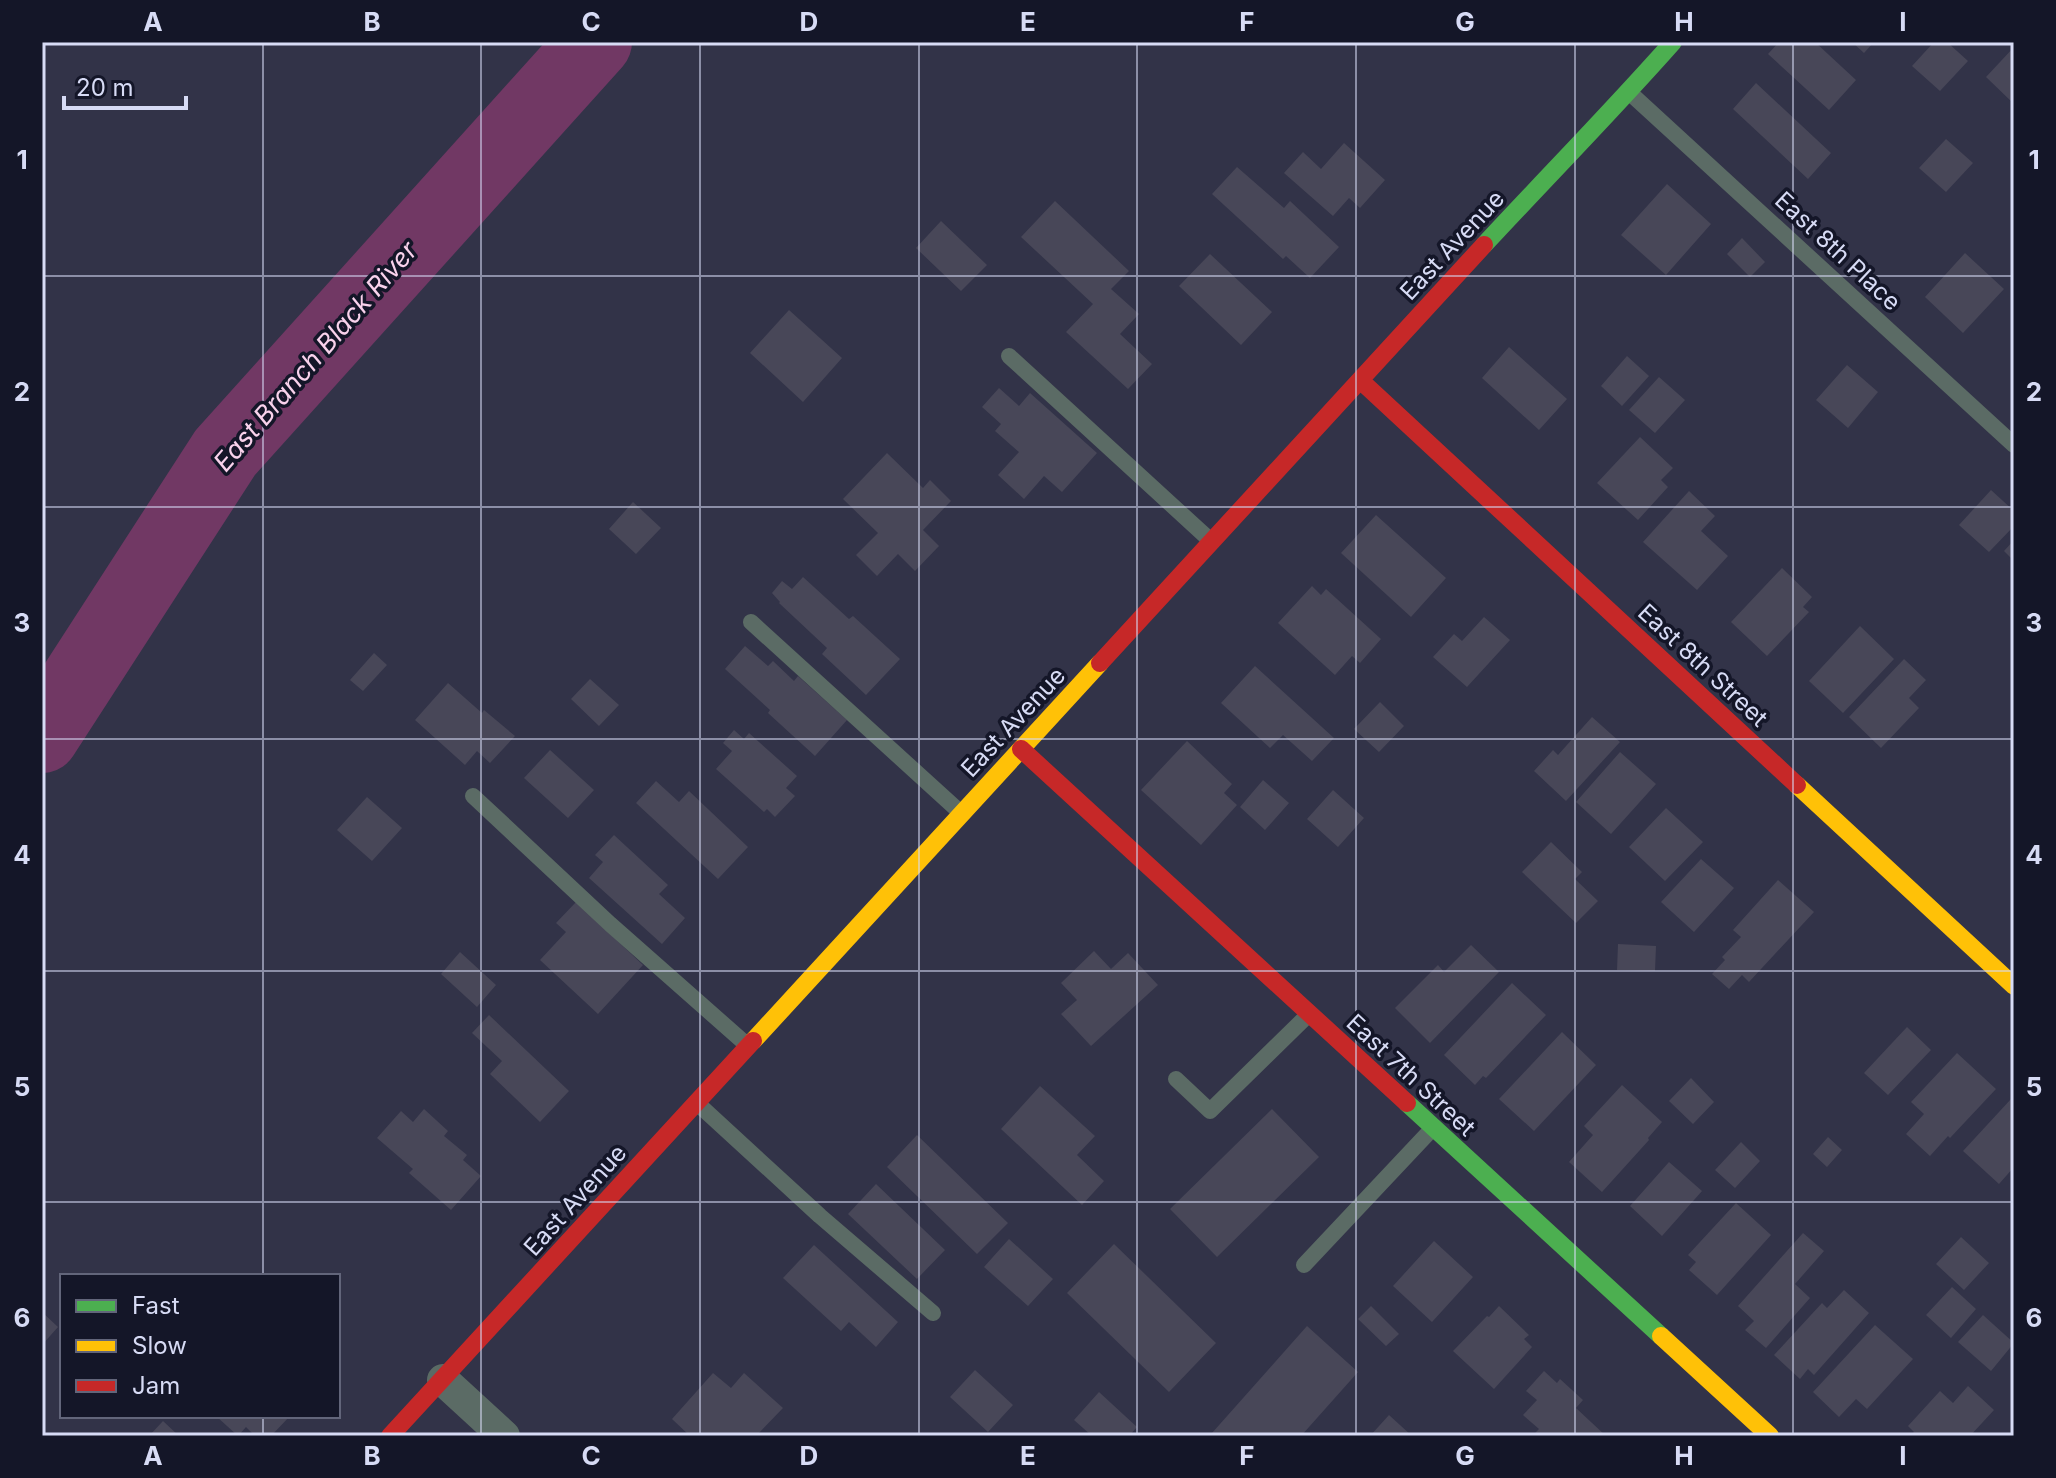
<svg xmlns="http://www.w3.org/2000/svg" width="2056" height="1478" font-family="Inter,sans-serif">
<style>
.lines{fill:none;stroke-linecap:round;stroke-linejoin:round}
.river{stroke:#713864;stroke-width:74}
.building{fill:#484758}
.lane{stroke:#5b6b65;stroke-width:16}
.street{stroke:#5b6b65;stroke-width:32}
.fast{stroke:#4caf50;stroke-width:18}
.slow{stroke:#ffc107;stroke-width:18}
.jam{stroke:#c62828;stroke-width:18}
.grid{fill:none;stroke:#d7dbf5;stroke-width:2;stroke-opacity:0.55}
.labels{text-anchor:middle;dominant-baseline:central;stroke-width:7;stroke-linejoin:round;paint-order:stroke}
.street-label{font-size:24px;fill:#d7dbf5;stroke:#141628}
.water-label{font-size:26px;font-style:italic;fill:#f9d2ec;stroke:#141628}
.neatline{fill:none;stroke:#d7dbf5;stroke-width:3}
.grid-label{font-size:26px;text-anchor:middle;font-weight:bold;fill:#d7dbf5}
</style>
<rect width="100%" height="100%" fill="#323348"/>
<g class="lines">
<!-- river -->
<path class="river" d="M 42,736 L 225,453 L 595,42"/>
</g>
<!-- building -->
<path class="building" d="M 1779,42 L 1815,42 L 1856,80 L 1829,110 L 1768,54 Z
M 1852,42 L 1874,42 L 1864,53 Z
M 1934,42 L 1947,42 L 1968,61 L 1940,91 L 1912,66 Z
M 2014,47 L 2014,104 L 1986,77 Z
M 1756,83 L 1831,153 L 1808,179 L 1733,109 Z
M 1946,139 L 1973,163 L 1946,192 L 1919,168 Z
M 1344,143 L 1385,180 L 1360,208 L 1349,198 L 1333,216 L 1284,173 L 1303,152 L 1321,169 Z
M 1237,167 L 1284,208 L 1290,201 L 1339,247 L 1310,278 L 1286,256 L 1283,259 L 1212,194 Z
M 1667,184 L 1711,224 L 1666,275 L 1621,235 Z
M 1055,201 L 1129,271 L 1111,289 L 1139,314 L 1120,334 L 1152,364 L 1128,389 L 1066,332 L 1093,304 L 1021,237 Z
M 941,221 L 987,265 L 961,291 L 916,248 Z
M 1742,238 L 1765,262 L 1750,277 L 1727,254 Z
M 1965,253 L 2004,289 L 1963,333 L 1925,297 Z
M 1210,254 L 1272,312 L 1241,345 L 1179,286 Z
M 789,310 L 842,358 L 803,402 L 750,353 Z
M 1509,347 L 1567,399 L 1539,430 L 1482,378 Z
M 1627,356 L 1649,376 L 1622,406 L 1601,386 Z
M 1847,365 L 1878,392 L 1848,428 L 1816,400 Z
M 1659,377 L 1685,400 L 1655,433 L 1629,410 Z
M 999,388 L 1019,406 L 1030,393 L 1097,453 L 1062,492 L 1044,476 L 1024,499 L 998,475 L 1019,452 L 995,431 L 1001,424 L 982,407 Z
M 1640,437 L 1673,468 L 1661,480 L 1668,487 L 1638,520 L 1597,483 Z
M 887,453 L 923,488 L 930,480 L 951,501 L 923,530 L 939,546 L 915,571 L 898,554 L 877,576 L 856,555 L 878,533 L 843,499 Z
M 1991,490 L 2014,511 L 2014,526 L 1989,552 L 1959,525 Z
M 1689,491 L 1715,516 L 1701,531 L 1728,556 L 1697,590 L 1643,542 Z
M 633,502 L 661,528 L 636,554 L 609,529 Z
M 1376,515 L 1446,578 L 1411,617 L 1341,553 Z
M 2014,540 L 2014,561 L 2004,551 Z
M 1782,568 L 1812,597 L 1803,607 L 1809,612 L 1767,656 L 1731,622 Z
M 803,577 L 849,619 L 853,616 L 900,659 L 866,695 L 822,654 L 827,648 L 779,603 L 780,602 L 772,593 L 782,581 L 792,589 Z
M 1312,586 L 1321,595 L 1326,589 L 1381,639 L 1360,663 L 1352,656 L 1335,675 L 1278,623 Z
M 1484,617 L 1510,640 L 1467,687 L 1433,657 L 1454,634 L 1462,641 Z
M 1860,626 L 1894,659 L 1843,713 L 1809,681 Z
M 745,646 L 768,666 L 773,661 L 794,681 L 798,676 L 847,720 L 815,756 L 768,713 L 770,710 L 725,669 Z
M 374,653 L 387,665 L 363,691 L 350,680 Z
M 1904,659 L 1926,680 L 1909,698 L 1919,708 L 1881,748 L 1849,717 Z
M 1255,666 L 1334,738 L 1312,761 L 1283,735 L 1270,748 L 1221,703 Z
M 590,679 L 619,705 L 599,726 L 571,699 Z
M 448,683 L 482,713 L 484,710 L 515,736 L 490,763 L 477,751 L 465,765 L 415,720 Z
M 1380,702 L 1404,726 L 1379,752 L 1354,729 Z
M 1592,717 L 1620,742 L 1566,801 L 1534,771 L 1553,750 L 1558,755 Z
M 734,730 L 744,739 L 749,733 L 797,776 L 786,788 L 795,796 L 775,817 L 767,809 L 764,812 L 716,769 L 732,751 L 723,743 Z
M 1187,741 L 1232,784 L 1224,793 L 1237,805 L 1201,845 L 1141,790 Z
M 550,750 L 594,790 L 568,818 L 524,778 Z
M 1620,752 L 1656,784 L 1611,834 L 1576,802 Z
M 1263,780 L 1289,803 L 1265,830 L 1240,807 Z
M 656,781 L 679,802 L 689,791 L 748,847 L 718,879 L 636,803 Z
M 1333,790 L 1364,818 L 1338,847 L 1307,819 Z
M 367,797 L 402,828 L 372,861 L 337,830 Z
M 1666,808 L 1703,842 L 1665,881 L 1629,847 Z
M 614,835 L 668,885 L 659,894 L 685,918 L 662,944 L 589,878 L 603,862 L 595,855 Z
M 1551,842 L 1582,872 L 1575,879 L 1598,901 L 1576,923 L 1522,872 Z
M 1701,859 L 1734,888 L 1694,932 L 1661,902 Z
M 1778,880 L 1814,912 L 1749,982 L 1742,975 L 1729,989 L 1712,974 L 1725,960 L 1722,957 L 1741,937 L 1733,930 Z
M 576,902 L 643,965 L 598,1014 L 540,960 L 566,932 L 556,923 Z
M 1618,944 L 1656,946 L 1655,971 L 1617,970 Z
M 1471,945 L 1499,972 L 1430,1043 L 1395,1008 L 1438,965 L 1444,972 Z
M 1094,951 L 1111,969 L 1128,953 L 1158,985 L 1091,1046 L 1061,1014 L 1077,1000 L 1061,983 Z
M 460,952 L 496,985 L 477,1007 L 441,974 Z
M 1512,983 L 1546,1015 L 1486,1078 L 1483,1076 L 1475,1085 L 1444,1055 Z
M 489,1015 L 569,1091 L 540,1122 L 490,1074 L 502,1061 L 472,1033 Z
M 1907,1027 L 1931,1050 L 1888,1095 L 1864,1073 Z
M 1562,1032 L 1596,1065 L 1534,1131 L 1499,1099 Z
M 1957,1053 L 1996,1089 L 1950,1138 L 1948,1136 L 1930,1156 L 1906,1134 L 1924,1114 L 1911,1102 Z
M 1691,1078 L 1714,1102 L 1693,1124 L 1669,1101 Z
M 1622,1085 L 1662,1122 L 1648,1138 L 1649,1140 L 1602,1192 L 1569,1162 L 1593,1135 L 1584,1126 Z
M 1040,1086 L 1095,1136 L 1077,1155 L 1104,1181 L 1082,1205 L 1001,1129 Z
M 2011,1099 L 2014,1102 L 2014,1167 L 1999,1184 L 1963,1151 Z
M 424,1109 L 448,1131 L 444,1136 L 467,1155 L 463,1160 L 481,1176 L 451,1210 L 409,1173 L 413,1169 L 377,1138 L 401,1111 L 413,1122 Z
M 1272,1109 L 1319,1157 L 1217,1257 L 1170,1209 Z
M 917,1135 L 1008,1223 L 977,1254 L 887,1167 Z
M 1828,1137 L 1842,1150 L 1827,1167 L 1813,1154 Z
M 1741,1142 L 1760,1161 L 1735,1188 L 1715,1170 Z
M 1669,1162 L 1702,1191 L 1662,1236 L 1630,1206 Z
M 876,1184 L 945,1250 L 917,1279 L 848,1214 Z
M 1736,1203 L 1771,1235 L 1717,1295 L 1689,1270 L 1696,1262 L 1688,1255 Z
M 1803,1233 L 1824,1251 L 1795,1284 L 1810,1298 L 1766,1348 L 1745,1330 L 1754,1321 L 1738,1306 Z
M 1961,1237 L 1989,1263 L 1964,1290 L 1936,1264 Z
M 1009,1239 L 1053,1279 L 1028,1306 L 984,1267 Z
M 1434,1241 L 1473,1277 L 1432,1322 L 1393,1286 Z
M 1114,1244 L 1216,1343 L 1169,1392 L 1067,1293 Z
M 814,1245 L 898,1322 L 876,1347 L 849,1322 L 841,1331 L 783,1278 Z
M 1952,1287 L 1976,1309 L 1951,1338 L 1926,1315 Z
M 1844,1290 L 1869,1313 L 1814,1375 L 1808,1369 L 1800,1379 L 1774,1355 L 1822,1303 L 1827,1308 Z
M 1371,1306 L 1399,1334 L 1386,1346 L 1358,1319 Z
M 1499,1306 L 1529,1335 L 1524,1339 L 1532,1347 L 1494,1389 L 1453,1351 L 1487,1316 L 1489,1317 Z
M 42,1312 L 58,1327 L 42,1345 Z
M 1983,1315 L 2014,1343 L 1991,1371 L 1958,1342 Z
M 1875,1325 L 1913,1359 L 1867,1409 L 1856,1399 L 1839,1417 L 1813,1392 Z
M 1307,1326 L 1358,1372 L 1301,1436 L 1216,1436 L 1212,1433 Z
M 975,1370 L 1013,1405 L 988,1432 L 950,1397 Z
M 1544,1371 L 1557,1383 L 1560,1379 L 1583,1400 L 1576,1408 L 1606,1436 L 1535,1436 L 1534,1434 L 1539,1429 L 1523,1415 L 1537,1400 L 1526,1391 Z
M 713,1373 L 731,1388 L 744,1373 L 783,1408 L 758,1434 L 760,1436 L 690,1436 L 672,1419 Z
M 1968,1386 L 1994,1410 L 1970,1436 L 1910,1436 L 1914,1432 L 1908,1426 L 1940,1391 L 1953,1403 Z
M 1099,1392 L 1137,1427 L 1129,1436 L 1092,1436 L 1074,1420 Z
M 1389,1415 L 1412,1436 L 1370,1436 Z
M 216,1416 L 290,1416 L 271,1436 L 255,1436 L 246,1427 L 238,1436 Z
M 163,1421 L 179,1436 L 149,1436 Z"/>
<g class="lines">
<!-- lane -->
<path class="lane" d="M 1630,93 L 2014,445
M 1009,356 L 1211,541
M 751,622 L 961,813
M 473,796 L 610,924 L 747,1045
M 1176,1079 L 1210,1111 L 1308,1015
M 698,1104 L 820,1216 L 933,1313
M 1304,1265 L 1432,1129"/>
<!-- street -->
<path class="street" d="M 443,1380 L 504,1436"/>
<!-- fast -->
<path class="fast" d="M 1484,245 C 1547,177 1612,111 1673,42
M 1407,1103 L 1661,1336"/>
<!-- slow -->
<path class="slow" d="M 1797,785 L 2014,986
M 753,1041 L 1100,663
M 1661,1336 L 1770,1436"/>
<!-- jam -->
<path class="jam" d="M 1360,380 L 1797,785
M 1100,663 L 1484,245
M 1021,749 L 1407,1103
M 390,1436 L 753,1041"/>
</g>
<!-- grid -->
<path class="grid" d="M 263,42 L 263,1276M 481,42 L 481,1436M 700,42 L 700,1436M 919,42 L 919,1436M 1137,42 L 1137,1436M 1356,42 L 1356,1436M 1575,42 L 1575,1436M 1793,42 L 1793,1436M 42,276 L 2014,276M 42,507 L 2014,507M 42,739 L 2014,739M 42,971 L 2014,971M 42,1202 L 2014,1202M 263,1416 L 263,1436"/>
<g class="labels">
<!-- street labels -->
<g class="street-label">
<text transform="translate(1452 245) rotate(-47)">East Avenue</text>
<text transform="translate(1838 251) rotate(43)">East 8th Place</text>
<text transform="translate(1703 665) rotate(43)">East 8th Street</text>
<text transform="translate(1013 722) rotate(-47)">East Avenue</text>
<text transform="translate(1411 1075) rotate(43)">East 7th Street</text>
<text transform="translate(575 1200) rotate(-48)">East Avenue</text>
</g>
<!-- water labels -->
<g class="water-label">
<text transform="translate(315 356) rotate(-49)">East Branch Black River</text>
</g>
</g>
<!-- border -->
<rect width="2056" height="1478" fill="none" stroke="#141628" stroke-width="88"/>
<!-- legend -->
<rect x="60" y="1274" width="280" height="144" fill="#141628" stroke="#62657a" stroke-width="2"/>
<rect x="76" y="1300" width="40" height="12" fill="#4caf50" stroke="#62657a" stroke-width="2"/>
<text x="132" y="1314" font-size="24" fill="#d7dbf5">Fast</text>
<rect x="76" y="1340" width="40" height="12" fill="#ffc107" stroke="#62657a" stroke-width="2"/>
<text x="132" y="1354" font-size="24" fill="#d7dbf5">Slow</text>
<rect x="76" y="1380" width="40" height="12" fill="#c62828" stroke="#62657a" stroke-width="2"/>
<text x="132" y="1394" font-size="24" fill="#d7dbf5">Jam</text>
<!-- scale -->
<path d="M64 96v12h122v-12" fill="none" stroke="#d7dbf5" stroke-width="4"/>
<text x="76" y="96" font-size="24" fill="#d7dbf5" stroke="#141628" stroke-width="6" paint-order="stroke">20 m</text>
<rect x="44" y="44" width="1968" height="1390" class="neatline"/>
<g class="grid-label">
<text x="153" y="31">A</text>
<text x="372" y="31">B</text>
<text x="591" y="31">C</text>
<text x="809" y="31">D</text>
<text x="1028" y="31">E</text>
<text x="1247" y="31">F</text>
<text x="1465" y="31">G</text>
<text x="1684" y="31">H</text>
<text x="1903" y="31">I</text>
<text x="22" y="169">1</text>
<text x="2034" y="169">1</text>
<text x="22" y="401">2</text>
<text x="2034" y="401">2</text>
<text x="22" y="632">3</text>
<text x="2034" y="632">3</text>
<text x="22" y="864">4</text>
<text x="2034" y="864">4</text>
<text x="22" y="1096">5</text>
<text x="2034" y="1096">5</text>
<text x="22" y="1327">6</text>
<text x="2034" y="1327">6</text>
<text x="153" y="1465">A</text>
<text x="372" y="1465">B</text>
<text x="591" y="1465">C</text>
<text x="809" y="1465">D</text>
<text x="1028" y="1465">E</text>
<text x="1247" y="1465">F</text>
<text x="1465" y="1465">G</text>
<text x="1684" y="1465">H</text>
<text x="1903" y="1465">I</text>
</g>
</svg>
